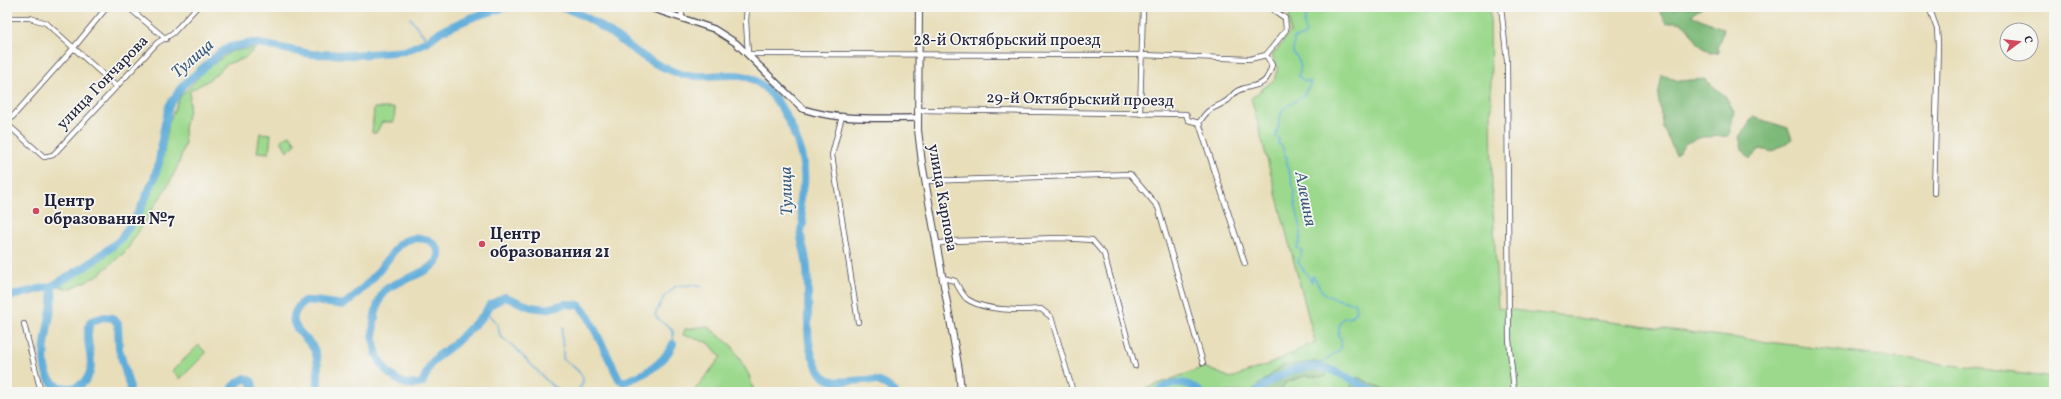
<svg xmlns="http://www.w3.org/2000/svg" width="2061" height="399" font-family="Vollkorn,serif">
<style>
.green{fill:#9cd98d;stroke:#5f7e64}
.forest{fill:#7db978;stroke:#506e5a}
.lines{fill:none;stroke-linecap:round;stroke-linejoin:round}
.stream{stroke:#61adda;stroke-width:1.5}
.river{stroke:#61adda;stroke-width:8}
.minor-casing{stroke:#403e4e;stroke-width:6}
.tertiary-casing{stroke:#403e4e;stroke-width:8}
.secondary-casing{stroke:#403e4e;stroke-width:8}
.minor{stroke:#fff;stroke-width:4.5}
.tertiary{stroke:#fff;stroke-width:5.5}
.secondary{stroke:#fff;stroke-width:6}
.poi-dot{fill:#d1495b;stroke:#f6f6f2;stroke-width:1.5}
.labels{text-anchor:middle;dominant-baseline:central;stroke-width:3.5;stroke-linejoin:round;paint-order:stroke}
.street-label{font-size:16px;fill:#22223b;stroke:#f6f6f2}
.poi-label{font-size:16px;font-weight:bold;fill:#22223b;stroke:#f6f6f2;text-anchor:start}
.water-label{font-size:17px;font-style:italic;fill:#3b5a7b;stroke:#f6f6f2}
</style>
<rect width="100%" height="100%" fill="#f6f6f2"/>
<filter id="ink" filterUnits="userSpaceOnUse"><feTurbulence type="fractalNoise" baseFrequency=".025" numOctaves="2"/><feDisplacementMap in="SourceGraphic" scale="8" xChannelSelector="R" yChannelSelector="G"/><feConvolveMatrix kernelMatrix="1 2 1 2 8 2 1 2 1" color-interpolation-filters="sRGB"/></filter>
<filter id="wash" filterUnits="userSpaceOnUse"><feTurbulence type="fractalNoise" baseFrequency=".012" numOctaves="4" result="noise"/><feDisplacementMap in="SourceGraphic" scale="16" xChannelSelector="R" yChannelSelector="G"/><feGaussianBlur stdDeviation="0.9" result="paint"/><feColorMatrix in="noise" values="0 0 0 0 0 0 0 0 0 0 0 0 0 0 0 0 0 1.4 0 .05"/><feComposite in="paint" operator="in"/></filter>
<g filter="url(#wash)">
<rect width="100%" height="100%" fill="#e8deba"/>
<!-- green -->
<path class="green" d="M 1289,7 L 1490,7 L 1492,188 L 1498,308 L 2054,378 L 2054,392 L 1390,392 L 1357,378 L 1349,389 L 1352,392 L 1331,392 L 1322,387 L 1314,392 L 1281,392 L 1285,383 L 1305,376 L 1325,377 L 1283,365 L 1250,392 L 1137,392 L 1204,367 L 1231,378 L 1272,363 L 1315,342 L 1251,98 L 1274,80 L 1278,67 L 1272,56 L 1290,32 Z
M 256,48 L 245,58 L 227,64 L 209,80 L 190,91 L 189,110 L 184,128 L 185,143 L 179,163 L 170,182 L 126,251 L 97,276 L 70,289 L 58,286 L 104,257 L 122,242 L 144,207 L 162,163 L 169,122 L 180,97 L 206,69 L 232,51 Z
M 374,108 L 395,108 L 394,122 L 382,122 L 376,133 L 372,133 Z
M 260,133 L 271,134 L 269,153 L 257,152 Z
M 290,135 L 296,144 L 287,151 L 281,140 Z
M 707,326 L 732,346 L 749,375 L 754,392 L 693,392 L 721,357 L 709,343 L 683,335 L 685,329 Z
M 199,345 L 206,353 L 180,379 L 172,371 Z"/>
<!-- forest -->
<path class="forest" d="M 1659,7 L 1670,7 L 1674,11 L 1676,7 L 1703,7 L 1691,15 L 1724,29 L 1717,48 L 1719,52 L 1711,53 C 1707,50 1701,47 1698,43 C 1688,31 1687,18 1667,23 L 1659,10 Z
M 1662,75 L 1679,81 L 1705,79 L 1725,96 L 1734,112 L 1729,136 L 1702,137 L 1686,143 L 1676,155 L 1663,128 L 1658,97 Z
M 1753,117 L 1788,128 L 1792,139 L 1773,152 L 1760,149 L 1750,159 L 1742,149 L 1739,137 Z
M 1315,362 L 1331,366 L 1325,377 L 1305,376 L 1285,383 L 1281,392 L 1250,392 L 1283,365 Z
M 1357,377 L 1390,392 L 1352,392 L 1349,389 Z"/>
<g class="lines">
<!-- stream -->
<path class="stream" d="M 1304,7 L 1307,11 L 1304,23 L 1306,33 L 1302,37 L 1294,38 L 1293,53 C 1300,59 1303,68 1298,76 L 1304,81 L 1311,82 L 1311,83 L 1303,96 L 1282,110 L 1276,137 L 1279,139 L 1278,144 L 1282,146 L 1285,156 L 1287,157 C 1285,167 1290,172 1292,181 C 1294,188 1294,195 1295,203 C 1298,219 1306,232 1297,248 L 1302,250 L 1298,262 L 1312,282 L 1312,276 L 1314,277 C 1317,282 1319,289 1324,293 C 1331,300 1342,299 1351,303 L 1354,302 C 1357,308 1356,314 1350,318 L 1345,317 L 1340,322 L 1338,336 L 1341,338 L 1340,350 L 1317,366
M 1317,7 L 1319,11 L 1325,12 L 1331,7
M 410,18 L 428,41
M 486,312 L 498,325 L 500,336 L 513,346 L 551,385 L 564,392
M 563,327 C 560,341 564,346 563,359 C 575,368 593,377 576,392
M 673,344 C 676,321 665,329 655,315 L 664,297 L 676,286 L 692,285 L 702,287"/>
<!-- river -->
<path class="river" d="M 560,7 C 605,19 629,55 670,70 C 678,74 688,76 697,76 C 716,78 736,70 754,80 C 783,96 807,152 804,184 C 803,189 800,194 800,199 C 798,207 803,215 803,223 C 803,226 801,228 801,231 C 800,239 804,248 805,255 C 808,268 808,282 808,295 C 809,323 804,343 818,369 C 833,398 871,364 894,392
M 52,286 C 52,292 53,298 52,304 C 49,325 29,388 68,388 C 75,388 81,386 86,380 C 99,362 81,340 91,321 L 104,317 L 113,318 L 118,324 L 119,349 L 130,388
M 7,297 L 52,286 L 88,265 L 119,241 L 139,212 L 154,179 L 159,162 L 163,133 L 169,106 L 183,85 L 220,53 L 230,47 L 254,43 L 311,54 L 356,55 L 405,51 L 428,41 L 441,31 L 473,17 L 507,7
M 232,392 L 233,386 L 245,378 L 252,382 L 254,392
M 316,392 C 319,383 319,358 314,349 C 303,331 280,324 304,301 L 315,301 L 343,305 C 355,297 376,276 384,264 C 390,258 394,248 401,243 C 410,237 428,236 435,245 C 455,272 390,278 382,294 C 370,320 368,356 392,376 C 402,384 410,386 422,383 L 431,364 L 438,356 L 453,345 L 483,316 L 490,305 L 505,297 L 531,307 L 547,309 L 565,304 L 579,305 L 588,316 L 619,379 L 624,382 C 644,375 663,365 673,344
M 1158,392 C 1171,380 1186,380 1200,392
M 1257,392 C 1274,376 1304,361 1328,369 C 1341,373 1361,385 1375,392"/>
</g>
</g>
<g filter="url(#ink)">
<g class="lines">
<!-- minor casing -->
<g class="minor-casing">
<path id="minor" d="M 128,7 L 166,39
M 681,7 L 682,18
M 747,7 L 746,21 L 748,54 L 1142,55 L 1250,59 L 1266,55
M 1501,7 L 1507,61 L 1509,339 L 1514,392
M 1929,7 L 1937,29 L 1938,44 L 1934,193
M 7,18 L 30,18 L 46,23 L 117,87
M 1266,55 L 1286,30 L 1285,18 L 1269,7
M 917,110 L 1186,114 L 1188,120 L 1199,123
M 1140,114 L 1143,7
M 842,116 L 832,155 L 858,322
M 7,123 L 71,51 L 107,7
M 1199,123 L 1245,264
M 1199,123 C 1210,105 1214,110 1228,100 C 1231,97 1234,93 1237,91 C 1256,82 1265,91 1272,65 L 1266,55
M 7,124 L 44,157 L 53,155 L 157,43 L 173,33 L 197,7
M 925,181 L 1130,174 L 1158,207 L 1203,363
M 937,244 L 951,241 L 1061,238 L 1092,240 L 1104,254 L 1135,366
M 943,278 L 955,281 C 958,286 962,295 967,299 C 984,311 1021,311 1041,309 L 1051,317 L 1073,392
M 24,324 L 41,392"/>
</g>
<!-- tertiary casing -->
<g class="tertiary-casing">
<path id="tertiary" d="M 648,7 L 714,29 L 736,43 L 803,109 C 839,121 880,118 917,118"/>
</g>
<!-- secondary casing -->
<g class="secondary-casing">
<path id="secondary" d="M 919,7 L 918,130 L 922,163 L 959,370 L 961,392"/>
</g>
<!-- minor -->
<use href="#minor" class="minor"/>
<!-- tertiary -->
<use href="#tertiary" class="tertiary"/>
<!-- secondary -->
<use href="#secondary" class="secondary"/>
</g>
</g>
<!-- markers -->
<g class="poi-dot">
<circle cx="36" cy="211" r="4"/>
<circle cx="482" cy="244" r="4"/>
</g>
<g class="labels">
<!-- street labels -->
<g class="street-label">
<text x="1007" y="41">28-й Октябрьский проезд</text>
<text transform="translate(103 83) rotate(-46)">улица Гончарова</text>
<text transform="translate(1080 100) rotate(1)">29-й Октябрьский проезд</text>
<text transform="translate(942 198) rotate(80)">улица Карпова</text>
</g>
<!-- poi labels -->
<g class="poi-label">
<text x="44" y="202">Центр<tspan x="44" dy="18">образования №7</tspan></text>
<text x="490" y="235">Центр<tspan x="490" dy="18">образования 21</tspan></text>
</g>
<!-- water labels -->
<g class="water-label">
<text transform="translate(193 59) rotate(-41)">Тулица</text>
<text transform="translate(787 191) rotate(-92)">Тулица</text>
<text transform="translate(1305 199) rotate(79)">Алешня</text>
</g>
</g>
<!-- margin -->
<rect width="2061" height="399" fill="none" stroke="#f6f6f2" stroke-width="24"/>
<!-- north arrow -->
<g transform="translate(2019 42) rotate(75)"><circle r="19" fill="#f6f6f2" stroke="#a1a1a9"/>
<path d="M0-3L7 15L0 10L-7 15Z" fill="#d1495b"/>
<text y="-6" font-size="11" font-weight="bold" text-anchor="middle" fill="#22223b">С</text>
</g>
</svg>
